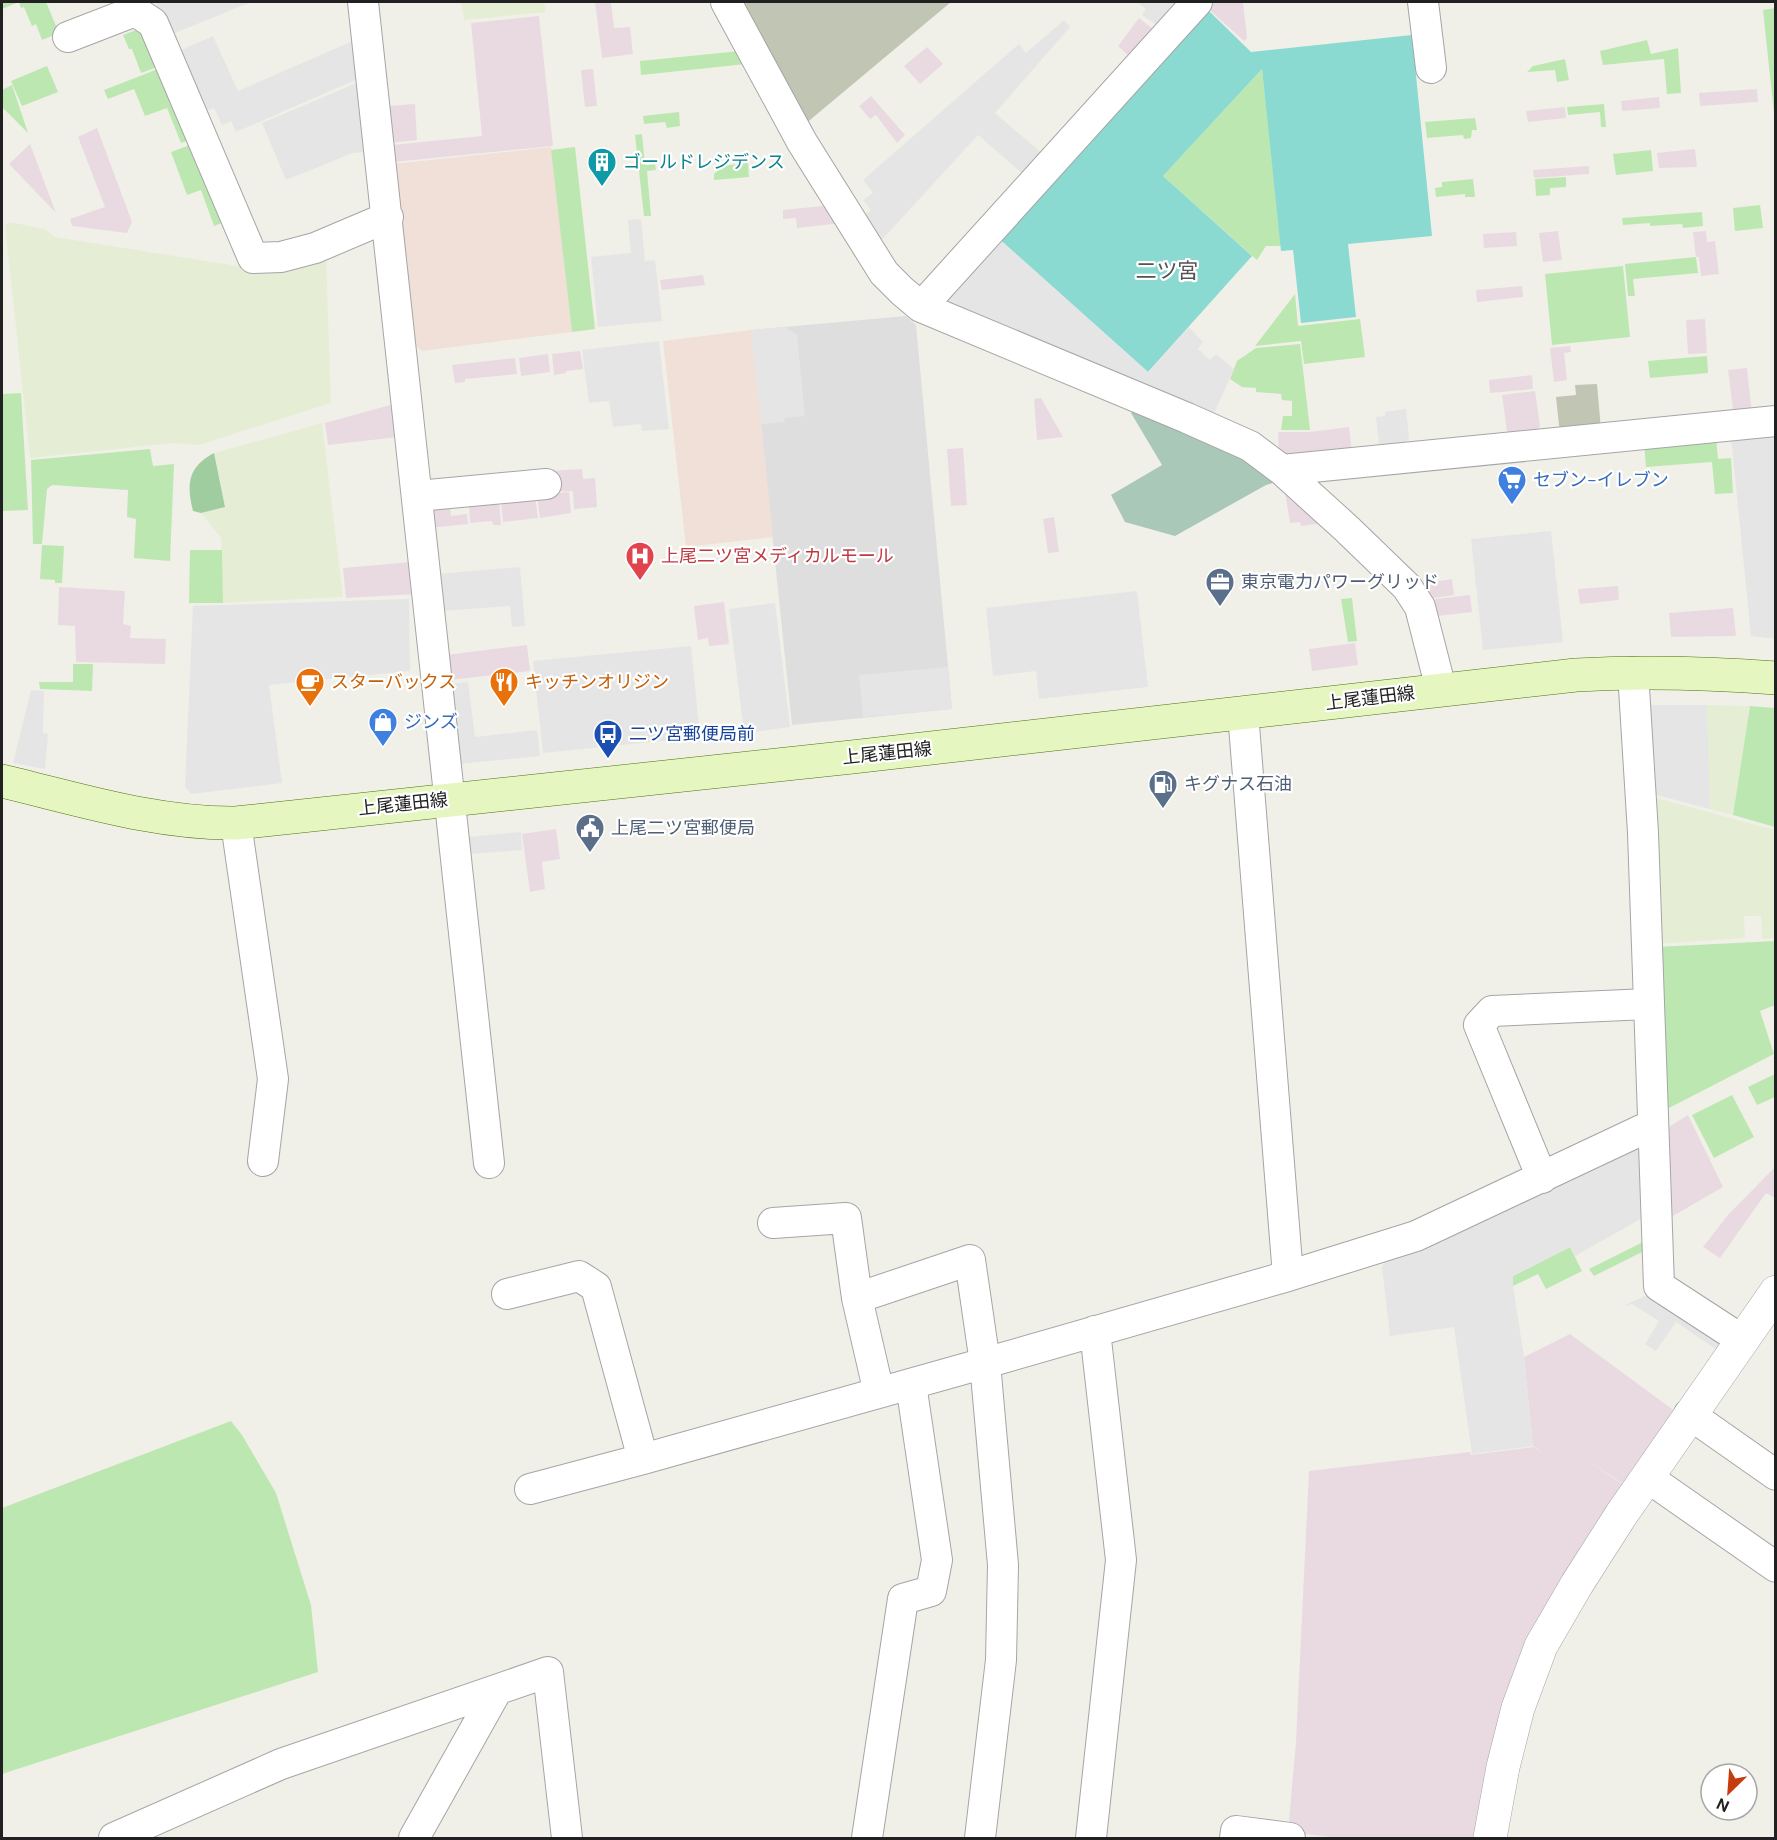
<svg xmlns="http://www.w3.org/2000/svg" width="1777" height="1840" font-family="'DM Sans','Noto Sans JP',sans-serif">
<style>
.residential{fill:#dfdede}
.commercial{fill:#f0e0d8}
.industrial{fill:#e9dae2}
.construction{fill:#c0c5b4}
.farmland{fill:#e5eed5}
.grass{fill:#bde7b1}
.forest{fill:#a0cd9f}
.cemetery{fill:#aac8b7}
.pitch{fill:#8bdad1}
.parking{fill:#e5e5e5}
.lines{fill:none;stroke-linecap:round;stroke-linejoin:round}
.minor-casing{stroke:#a5a5a5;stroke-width:32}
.tertiary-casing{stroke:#a5a5a5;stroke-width:34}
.secondary-casing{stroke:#4d730c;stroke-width:34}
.minor{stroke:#fff;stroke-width:30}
.tertiary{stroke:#fff;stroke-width:33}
.secondary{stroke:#e5f6c0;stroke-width:33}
.labels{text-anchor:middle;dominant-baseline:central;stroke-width:4.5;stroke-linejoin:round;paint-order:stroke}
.culture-label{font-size:18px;fill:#0d838f;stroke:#fff;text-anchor:start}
.shop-label{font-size:18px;fill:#366cbe;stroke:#fff;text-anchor:start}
.health-label{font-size:18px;fill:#be3a42;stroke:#fff;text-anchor:start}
.service-label{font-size:18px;fill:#4e5e75;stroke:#fff;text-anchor:start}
.food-label{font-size:18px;fill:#c56008;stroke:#fff;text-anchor:start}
.street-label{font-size:18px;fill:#212121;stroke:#fff}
.transit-label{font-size:18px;fill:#164399;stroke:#fff;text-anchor:start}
.quarter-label{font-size:21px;fill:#545454;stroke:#fff}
</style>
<rect width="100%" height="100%" fill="#f0f0e8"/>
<!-- residential -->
<path class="residential" d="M 906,316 L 916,325 L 952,709 L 792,725 L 751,330 Z"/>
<!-- commercial -->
<path class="commercial" d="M 551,147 L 572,332 L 422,351 L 410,341 L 393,164 Z
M 751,330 L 773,537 L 686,547 L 663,341 Z"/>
<!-- industrial -->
<path class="industrial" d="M 595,2 L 611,2 L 614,28 L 630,27 L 633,54 L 602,58 Z
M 1208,2 L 1243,2 L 1247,38 L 1244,41 L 1204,5 Z
M 539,16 L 553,146 L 393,162 L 392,145 L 482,136 L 471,23 Z
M 1139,18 L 1158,33 L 1133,60 L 1118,46 Z
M 927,47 L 943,64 L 920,84 L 904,66 Z
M 593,69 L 597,106 L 585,107 L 581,70 Z
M 1757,89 L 1758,102 L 1700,106 L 1699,93 Z
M 871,96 L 905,135 L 897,143 L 876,115 L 870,119 L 859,106 Z
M 1659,97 L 1660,108 L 1622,111 L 1621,101 Z
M 415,104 L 417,140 L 390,143 L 387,106 Z
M 1565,107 L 1566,118 L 1528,122 L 1526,111 Z
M 97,128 L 132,222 L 127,233 L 72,226 L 70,219 L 105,207 L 78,137 Z
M 30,144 L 56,213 L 9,164 Z
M 1695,149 L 1697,167 L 1659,168 L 1657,153 Z
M 1589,166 L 1589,174 L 1534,178 L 1533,170 Z
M 832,205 L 842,223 L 797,228 L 796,218 L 783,219 L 783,210 Z
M 1558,231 L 1562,260 L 1543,262 L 1539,233 Z
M 1706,231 L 1707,242 L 1715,241 L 1719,274 L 1701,276 L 1699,257 L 1696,257 L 1693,232 Z
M 1516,232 L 1517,246 L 1484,248 L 1483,234 Z
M 703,275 L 705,285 L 662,290 L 660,280 Z
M 1522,286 L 1523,297 L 1477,302 L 1476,290 Z
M 1705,319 L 1707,353 L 1688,354 L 1686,320 Z
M 1570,346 L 1571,352 L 1564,353 L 1567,380 L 1554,382 L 1550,348 Z
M 580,351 L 583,369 L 566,371 L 566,373 L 554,375 L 552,354 Z
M 548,354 L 550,372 L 521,376 L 519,358 Z
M 515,358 L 517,374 L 465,379 L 465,382 L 455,383 L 452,365 Z
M 1747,368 L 1752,415 L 1733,410 L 1728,370 Z
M 1532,375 L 1533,389 L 1490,393 L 1489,380 Z
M 1535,391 L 1540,426 L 1532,436 L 1508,439 L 1502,395 Z
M 1041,398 L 1063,437 L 1037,440 L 1034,399 Z
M 394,404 L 398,437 L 328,445 L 325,423 Z
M 1349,427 L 1352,454 L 1279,456 L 1278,432 L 1310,432 Z
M 963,448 L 967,505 L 951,506 L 947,449 Z
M 582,469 L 583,479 L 595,478 L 597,507 L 574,509 L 573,491 L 552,492 L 550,471 Z
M 1284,486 L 1324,523 L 1301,526 L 1300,522 L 1290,523 Z
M 569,492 L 571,513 L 540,518 L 537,495 Z
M 535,496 L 538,518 L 503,522 L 501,500 Z
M 499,501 L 501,525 L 493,525 L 492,521 L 470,523 L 469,504 Z
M 450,505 L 451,516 L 467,514 L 468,524 L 429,528 L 427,516 L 436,506 Z
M 1054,517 L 1059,552 L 1048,553 L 1043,519 Z
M 412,562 L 416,594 L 346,598 L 343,568 Z
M 1452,579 L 1454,595 L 1427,599 L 1416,585 Z
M 1618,586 L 1619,600 L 1580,604 L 1578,589 Z
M 59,587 L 125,591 L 123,624 L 131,626 L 130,638 L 166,639 L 165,664 L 76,662 L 75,626 L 58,625 Z
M 1470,595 L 1472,612 L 1437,616 L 1435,599 Z
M 724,602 L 729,644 L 709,646 L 708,638 L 698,640 L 694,606 Z
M 1733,608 L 1736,636 L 1671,637 L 1669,613 Z
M 1355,643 L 1358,665 L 1312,671 L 1309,649 Z
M 527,645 L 530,671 L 449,680 L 446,655 Z
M 556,829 L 560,859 L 542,862 L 545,889 L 530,892 L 522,834 Z
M 1688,1115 L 1723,1187 L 1666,1220 L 1664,1130 Z
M 1775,1167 L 1775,1198 L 1766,1193 L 1720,1258 L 1703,1247 L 1728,1215 Z
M 1570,1334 L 1676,1412 L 1624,1484 L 1586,1460 L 1624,1485 L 1523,1646 L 1494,1734 L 1476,1838 L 1338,1838 L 1288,1832 L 1296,1742 L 1309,1471 L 1470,1452 L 1471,1455 L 1533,1447 L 1543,1453 L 1533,1446 L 1524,1357 Z"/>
<!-- construction -->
<path class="construction" d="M 735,2 L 951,2 L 804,125 Z
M 1597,384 L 1601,430 L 1560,434 L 1556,397 L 1576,395 L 1575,385 Z"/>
<!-- farmland -->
<path class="farmland" d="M 461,2 L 544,2 L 546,12 L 464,20 Z
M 10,222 L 45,229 L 55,237 L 269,271 L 326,254 L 331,403 L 199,445 L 173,443 L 30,458 L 5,226 Z
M 322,423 L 343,597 L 223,603 L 221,538 L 201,513 L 225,507 L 214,453 Z
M 1707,705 L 1750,706 L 1733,815 L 1710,809 Z
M 1649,796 L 1775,830 L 1775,938 L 1762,939 L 1761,916 L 1744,916 L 1745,938 L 1657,944 Z"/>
<!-- grass -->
<path class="grass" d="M 2,2 L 46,2 L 59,33 L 42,40 L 36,24 L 32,26 L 24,7 L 21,8 L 19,2 L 2,9 Z
M 1775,8 L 1776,8 L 1775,123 L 1763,10 Z
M 136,30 L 148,35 L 160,66 L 141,73 L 132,49 L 129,49 L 123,35 Z
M 1647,40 L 1651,54 L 1678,48 L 1681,93 L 1667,94 L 1664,59 L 1603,65 L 1600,51 Z
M 740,51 L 746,64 L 641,75 L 640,61 Z
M 1565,59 L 1569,80 L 1557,82 L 1555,70 L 1527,72 L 1533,66 Z
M 47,66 L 58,92 L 22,106 L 11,81 Z
M 163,67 L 192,139 L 181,143 L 167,108 L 145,116 L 134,89 L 108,99 L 104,90 Z
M 1262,69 L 1281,246 L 1266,246 L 1257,260 L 1163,176 Z
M 12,85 L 28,133 L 2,107 L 2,90 Z
M 1604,104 L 1606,127 L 1601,127 L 1600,112 L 1568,115 L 1567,107 Z
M 679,112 L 680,126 L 667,128 L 665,122 L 644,124 L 643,116 Z
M 1475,118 L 1477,130 L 1472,130 L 1471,138 L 1464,139 L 1463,135 L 1427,138 L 1425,122 Z
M 642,134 L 645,165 L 655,164 L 656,170 L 647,171 L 651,216 L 644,216 L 635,135 Z
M 198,142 L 227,221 L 214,226 L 201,190 L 187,195 L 171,152 Z
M 575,147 L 595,329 L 572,332 L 551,150 Z
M 1651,150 L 1653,171 L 1616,175 L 1613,154 Z
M 748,163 L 749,177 L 714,180 L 714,174 L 722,166 Z
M 1566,177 L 1566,187 L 1550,188 L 1550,195 L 1536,196 L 1535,179 Z
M 1473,179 L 1475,197 L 1465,197 L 1465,194 L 1436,197 L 1435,188 L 1442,187 L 1442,182 Z
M 1760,205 L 1763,228 L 1735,231 L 1733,208 Z
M 1702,212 L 1703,226 L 1683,228 L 1682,224 L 1650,226 L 1650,223 L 1623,225 L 1622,218 Z
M 1696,257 L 1698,273 L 1633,279 L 1635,296 L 1628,296 L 1625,264 Z
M 1623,266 L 1630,337 L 1552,345 L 1545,274 Z
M 1295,294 L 1298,326 L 1360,319 L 1365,357 L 1304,364 L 1301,341 L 1255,346 Z
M 1300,344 L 1310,430 L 1281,430 L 1283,416 L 1292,416 L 1292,401 L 1282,400 L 1281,394 L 1256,392 L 1256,388 L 1242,387 L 1230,379 L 1237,361 L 1256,348 Z
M 1707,356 L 1708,373 L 1650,378 L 1648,361 Z
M 21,393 L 28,510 L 2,511 L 2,394 Z
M 1716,437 L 1718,459 L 1731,458 L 1733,493 L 1715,494 L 1712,462 L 1646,467 L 1644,442 Z
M 150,449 L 153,466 L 174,464 L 170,561 L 134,558 L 136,519 L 127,517 L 128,490 L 52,485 L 47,489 L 42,544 L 33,544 L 31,460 Z
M 42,545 L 64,546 L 62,583 L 55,583 L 55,580 L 40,579 Z
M 190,550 L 222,550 L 223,603 L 189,603 Z
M 1352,598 L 1357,641 L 1348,642 L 1341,599 Z
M 73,664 L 93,664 L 92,691 L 40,689 L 39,682 L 73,682 Z
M 1750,706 L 1775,708 L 1775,827 L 1733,815 Z
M 1775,941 L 1775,1005 L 1760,1011 L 1774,1054 L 1669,1108 L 1659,1104 L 1656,947 Z
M 1775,1074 L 1775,1097 L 1757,1105 L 1748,1087 Z
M 1732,1095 L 1754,1137 L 1714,1158 L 1692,1115 Z
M 1647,1240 L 1648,1249 L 1594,1276 L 1589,1269 Z
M 1570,1247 L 1582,1271 L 1546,1289 L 1538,1274 L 1513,1286 L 1513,1276 Z
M 231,1421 L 242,1435 L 276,1493 L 311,1605 L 318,1672 L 2,1774 L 2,1508 Z"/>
<!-- forest -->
<path class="forest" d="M 214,453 L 225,507 L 201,513 L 193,511 C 186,484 188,467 214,453 Z"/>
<!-- cemetery -->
<path class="cemetery" d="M 1138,408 L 1227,446 L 1279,481 L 1266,485 L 1175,536 L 1125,522 L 1111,495 L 1162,465 L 1131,413 Z"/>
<!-- pitch -->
<path class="pitch" d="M 1209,11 L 1251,52 L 1412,35 L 1432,236 L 1348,244 L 1356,317 L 1301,323 L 1293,250 L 1281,251 L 1262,69 L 1163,176 L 1252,256 L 1148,372 L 998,238 L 1102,122 Z"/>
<!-- parking -->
<path class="parking" d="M 155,2 L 251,2 L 170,35 Z
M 1137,2 L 1183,2 L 1160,27 L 1142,15 L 1146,9 Z
M 1064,20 L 1070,27 L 995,113 L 1043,154 L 1024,175 L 978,135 L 878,244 L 862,218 L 871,210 L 863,200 L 873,193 L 863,180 L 1019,44 L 1026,53 Z
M 213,36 L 238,91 L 355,40 L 360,78 L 236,132 L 231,121 L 222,125 L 214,108 L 203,112 L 177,52 Z
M 359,82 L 368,152 L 353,153 L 286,180 L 262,123 Z
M 641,219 L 645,261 L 655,260 L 662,321 L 598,327 L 591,257 L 631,253 L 628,220 Z
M 998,238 L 1148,372 L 1189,327 L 1203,342 L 1198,349 L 1210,360 L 1216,354 L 1234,369 L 1212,418 L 950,307 L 947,292 Z
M 785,327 L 797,335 L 805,416 L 784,418 L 785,422 L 761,424 L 751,330 Z
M 659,341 L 669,429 L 642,431 L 641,424 L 613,427 L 609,401 L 589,403 L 582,350 Z
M 1406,409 L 1409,438 L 1401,450 L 1380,452 L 1376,417 L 1385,416 L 1385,412 Z
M 1775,433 L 1775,639 L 1751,636 L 1731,437 Z
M 1551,531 L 1563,642 L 1483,650 L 1471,539 Z
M 520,567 L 525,626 L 512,627 L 510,606 L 442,611 L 439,574 Z
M 1137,591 L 1148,687 L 1039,699 L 1036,671 L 993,676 L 986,608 Z
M 409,599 L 410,671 L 269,685 L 282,783 L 191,794 L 185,787 L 193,606 Z
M 775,603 L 790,727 L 744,733 L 729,609 Z
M 691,646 L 700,737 L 543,753 L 533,661 Z
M 948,667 L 952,709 L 863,717 L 859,675 Z
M 468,682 L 475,737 L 537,730 L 540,756 L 459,764 L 449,684 Z
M 31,690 L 44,691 L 43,733 L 48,734 L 45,769 L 13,763 Z
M 1643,705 L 1707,705 L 1710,809 L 1649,793 Z
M 521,832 L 522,850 L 471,854 L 469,837 Z
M 1634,1140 L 1648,1147 L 1646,1216 L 1575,1256 L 1570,1247 L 1513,1276 L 1513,1286 L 1524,1357 L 1533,1446 L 1472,1454 L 1454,1327 L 1390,1336 L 1382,1267 L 1389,1254 Z
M 1656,1291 L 1728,1341 L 1720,1352 L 1676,1322 L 1656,1351 L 1645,1344 L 1659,1321 L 1632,1304 L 1621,1307 Z"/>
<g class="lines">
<!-- minor casing -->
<g class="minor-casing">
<path id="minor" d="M 363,2 L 489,1163
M 726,2 L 802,142 L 884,273 L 902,291 L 921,307 L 1187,418 L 1250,446 L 1282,470 L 1347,529 L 1407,587 L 1420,607 L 1441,689
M 1423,2 L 1431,68
M 68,37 L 135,11 L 153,23 L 253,258 L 281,257 L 315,248 L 388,217
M 921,307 L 1197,2
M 1282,470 L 1776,421
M 418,496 L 546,484
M 1633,672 L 1643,833 L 1659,1286 L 1742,1340
M 1243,713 L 1288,1276
M 236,823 L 273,1079 L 263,1161
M 1542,1178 L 1479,1025 L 1492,1011 L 1648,1004
M 773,1223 L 846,1218 L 857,1298 L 879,1393
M 507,1294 L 579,1276 L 596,1287 L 643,1459
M 857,1298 L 970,1260 L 985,1363 L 1003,1565 L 1001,1660 L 980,1838
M 1689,1414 L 1776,1475
M 1647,1477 L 1776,1567
M 530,1489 L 643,1459 L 985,1363 L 1288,1276 L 1416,1236 L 1652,1125
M 114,1838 L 281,1764 L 548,1672 L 567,1838
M 414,1838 L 497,1690
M 867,1838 L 903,1599 L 931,1591 L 937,1560 L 911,1384
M 1091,1838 L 1121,1560 L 1095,1331
M 1235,1838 L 1236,1831 L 1290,1838"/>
</g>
<!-- tertiary casing -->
<g class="tertiary-casing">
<path id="tertiary" d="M 1490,1838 L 1503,1767 L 1518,1708 L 1541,1646 L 1577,1584 L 1621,1515 L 1776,1292"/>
</g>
<!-- secondary casing -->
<g class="secondary-casing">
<path id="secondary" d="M 2,781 C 78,799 156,824 236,823 L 852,757 L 1576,675 C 1643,671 1709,673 1776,678"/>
</g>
<!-- minor -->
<use href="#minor" class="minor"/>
<!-- tertiary -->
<use href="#tertiary" class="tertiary"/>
<!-- secondary -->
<use href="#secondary" class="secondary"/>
</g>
<!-- icons -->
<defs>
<g id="building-pin" transform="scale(1.5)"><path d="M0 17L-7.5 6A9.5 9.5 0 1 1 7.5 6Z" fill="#0f9aa8" stroke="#fff"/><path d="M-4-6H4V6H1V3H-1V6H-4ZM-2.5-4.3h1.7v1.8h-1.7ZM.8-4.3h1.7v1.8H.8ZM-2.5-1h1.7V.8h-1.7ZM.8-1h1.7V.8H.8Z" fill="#fff"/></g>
<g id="supermarket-pin" transform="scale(1.5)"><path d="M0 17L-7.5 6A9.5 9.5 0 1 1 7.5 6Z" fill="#3f7fe0" stroke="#fff"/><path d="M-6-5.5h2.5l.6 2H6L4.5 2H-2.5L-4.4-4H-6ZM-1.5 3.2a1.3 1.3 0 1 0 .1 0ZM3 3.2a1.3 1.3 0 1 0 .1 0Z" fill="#fff"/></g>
<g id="hospital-pin" transform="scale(1.5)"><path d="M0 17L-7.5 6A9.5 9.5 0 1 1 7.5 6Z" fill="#e0444e" stroke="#fff"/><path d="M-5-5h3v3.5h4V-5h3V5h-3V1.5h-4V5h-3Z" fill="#fff"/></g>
<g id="office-pin" transform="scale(1.5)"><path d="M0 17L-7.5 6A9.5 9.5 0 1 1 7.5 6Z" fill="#5c6f8a" stroke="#fff"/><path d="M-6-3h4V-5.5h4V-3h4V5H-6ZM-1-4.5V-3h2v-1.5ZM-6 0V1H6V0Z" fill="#fff"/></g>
<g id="cafe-pin" transform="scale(1.5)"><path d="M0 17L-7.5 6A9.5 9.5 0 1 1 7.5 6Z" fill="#e8710a" stroke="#fff"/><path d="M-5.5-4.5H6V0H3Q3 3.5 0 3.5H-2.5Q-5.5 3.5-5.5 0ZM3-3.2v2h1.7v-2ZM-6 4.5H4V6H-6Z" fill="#fff"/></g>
<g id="restaurant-pin" transform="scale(1.5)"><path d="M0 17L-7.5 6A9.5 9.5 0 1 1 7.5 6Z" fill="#e8710a" stroke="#fff"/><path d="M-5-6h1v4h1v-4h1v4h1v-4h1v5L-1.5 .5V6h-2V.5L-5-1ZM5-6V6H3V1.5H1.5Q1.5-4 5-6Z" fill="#fff"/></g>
<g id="shop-pin" transform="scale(1.5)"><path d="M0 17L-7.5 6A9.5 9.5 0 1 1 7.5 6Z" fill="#3f7fe0" stroke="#fff"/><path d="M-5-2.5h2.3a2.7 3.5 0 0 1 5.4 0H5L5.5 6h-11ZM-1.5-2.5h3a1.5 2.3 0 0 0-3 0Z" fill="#fff"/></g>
<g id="bus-pin" transform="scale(1.5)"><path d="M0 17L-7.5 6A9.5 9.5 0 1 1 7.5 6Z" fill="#1a4fb4" stroke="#fff"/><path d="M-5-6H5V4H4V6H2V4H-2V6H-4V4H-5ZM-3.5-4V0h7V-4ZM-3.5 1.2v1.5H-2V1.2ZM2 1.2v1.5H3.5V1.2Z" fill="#fff"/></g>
<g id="fuel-pin" transform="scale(1.5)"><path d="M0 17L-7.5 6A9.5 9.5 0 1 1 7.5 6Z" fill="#5c6f8a" stroke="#fff"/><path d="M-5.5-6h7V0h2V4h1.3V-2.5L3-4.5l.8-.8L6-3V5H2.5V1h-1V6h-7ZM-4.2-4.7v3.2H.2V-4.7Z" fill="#fff"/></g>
<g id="civic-pin" transform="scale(1.5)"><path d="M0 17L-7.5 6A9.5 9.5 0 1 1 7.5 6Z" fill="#5c6f8a" stroke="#fff"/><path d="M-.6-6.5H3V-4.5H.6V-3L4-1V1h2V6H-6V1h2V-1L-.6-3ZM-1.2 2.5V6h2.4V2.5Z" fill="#fff"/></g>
</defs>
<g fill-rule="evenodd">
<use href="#building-pin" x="602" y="162"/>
<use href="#supermarket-pin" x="1512" y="480"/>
<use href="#hospital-pin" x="640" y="556"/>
<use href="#office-pin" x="1220" y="582"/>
<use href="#cafe-pin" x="310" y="682"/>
<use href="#restaurant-pin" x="504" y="682"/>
<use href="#shop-pin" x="383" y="722"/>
<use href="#bus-pin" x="608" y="734"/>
<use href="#fuel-pin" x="1163" y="784"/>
<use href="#civic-pin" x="590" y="828"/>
</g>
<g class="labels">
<!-- culture labels -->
<g class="culture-label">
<text x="623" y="162">ゴールドレジデンス</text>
</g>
<!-- shop labels -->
<g class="shop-label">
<text x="1533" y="480">セブン-イレブン</text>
<text x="404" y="722">ジンズ</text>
</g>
<!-- health labels -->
<g class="health-label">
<text x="661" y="556">上尾二ツ宮メディカルモール</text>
</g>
<!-- service labels -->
<g class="service-label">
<text x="1241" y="582">東京電力パワーグリッド</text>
<text x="1184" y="784">キグナス石油</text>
<text x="611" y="828">上尾二ツ宮郵便局</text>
</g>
<!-- food labels -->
<g class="food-label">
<text x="331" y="682">スターバックス</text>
<text x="525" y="682">キッチンオリジン</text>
</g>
<!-- street labels -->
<g class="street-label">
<text transform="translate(1370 698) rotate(-7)">上尾蓮田線</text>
<text transform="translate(887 753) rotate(-6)">上尾蓮田線</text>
<text transform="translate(403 804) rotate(-6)">上尾蓮田線</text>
</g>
<!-- transit labels -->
<g class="transit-label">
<text x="629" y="734">二ツ宮郵便局前</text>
</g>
<!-- quarter labels -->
<g class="quarter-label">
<text x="1167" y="271">二ツ宮</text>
</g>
</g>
<!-- border -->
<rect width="1777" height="1840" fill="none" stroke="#212121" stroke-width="6"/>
<!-- north arrow -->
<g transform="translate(1729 1792) rotate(205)"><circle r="28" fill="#ffffff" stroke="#a6a6a6" stroke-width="1.5"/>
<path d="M0-4.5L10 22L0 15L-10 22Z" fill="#c53d0c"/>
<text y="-9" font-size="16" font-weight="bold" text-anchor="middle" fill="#212121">N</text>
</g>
</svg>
